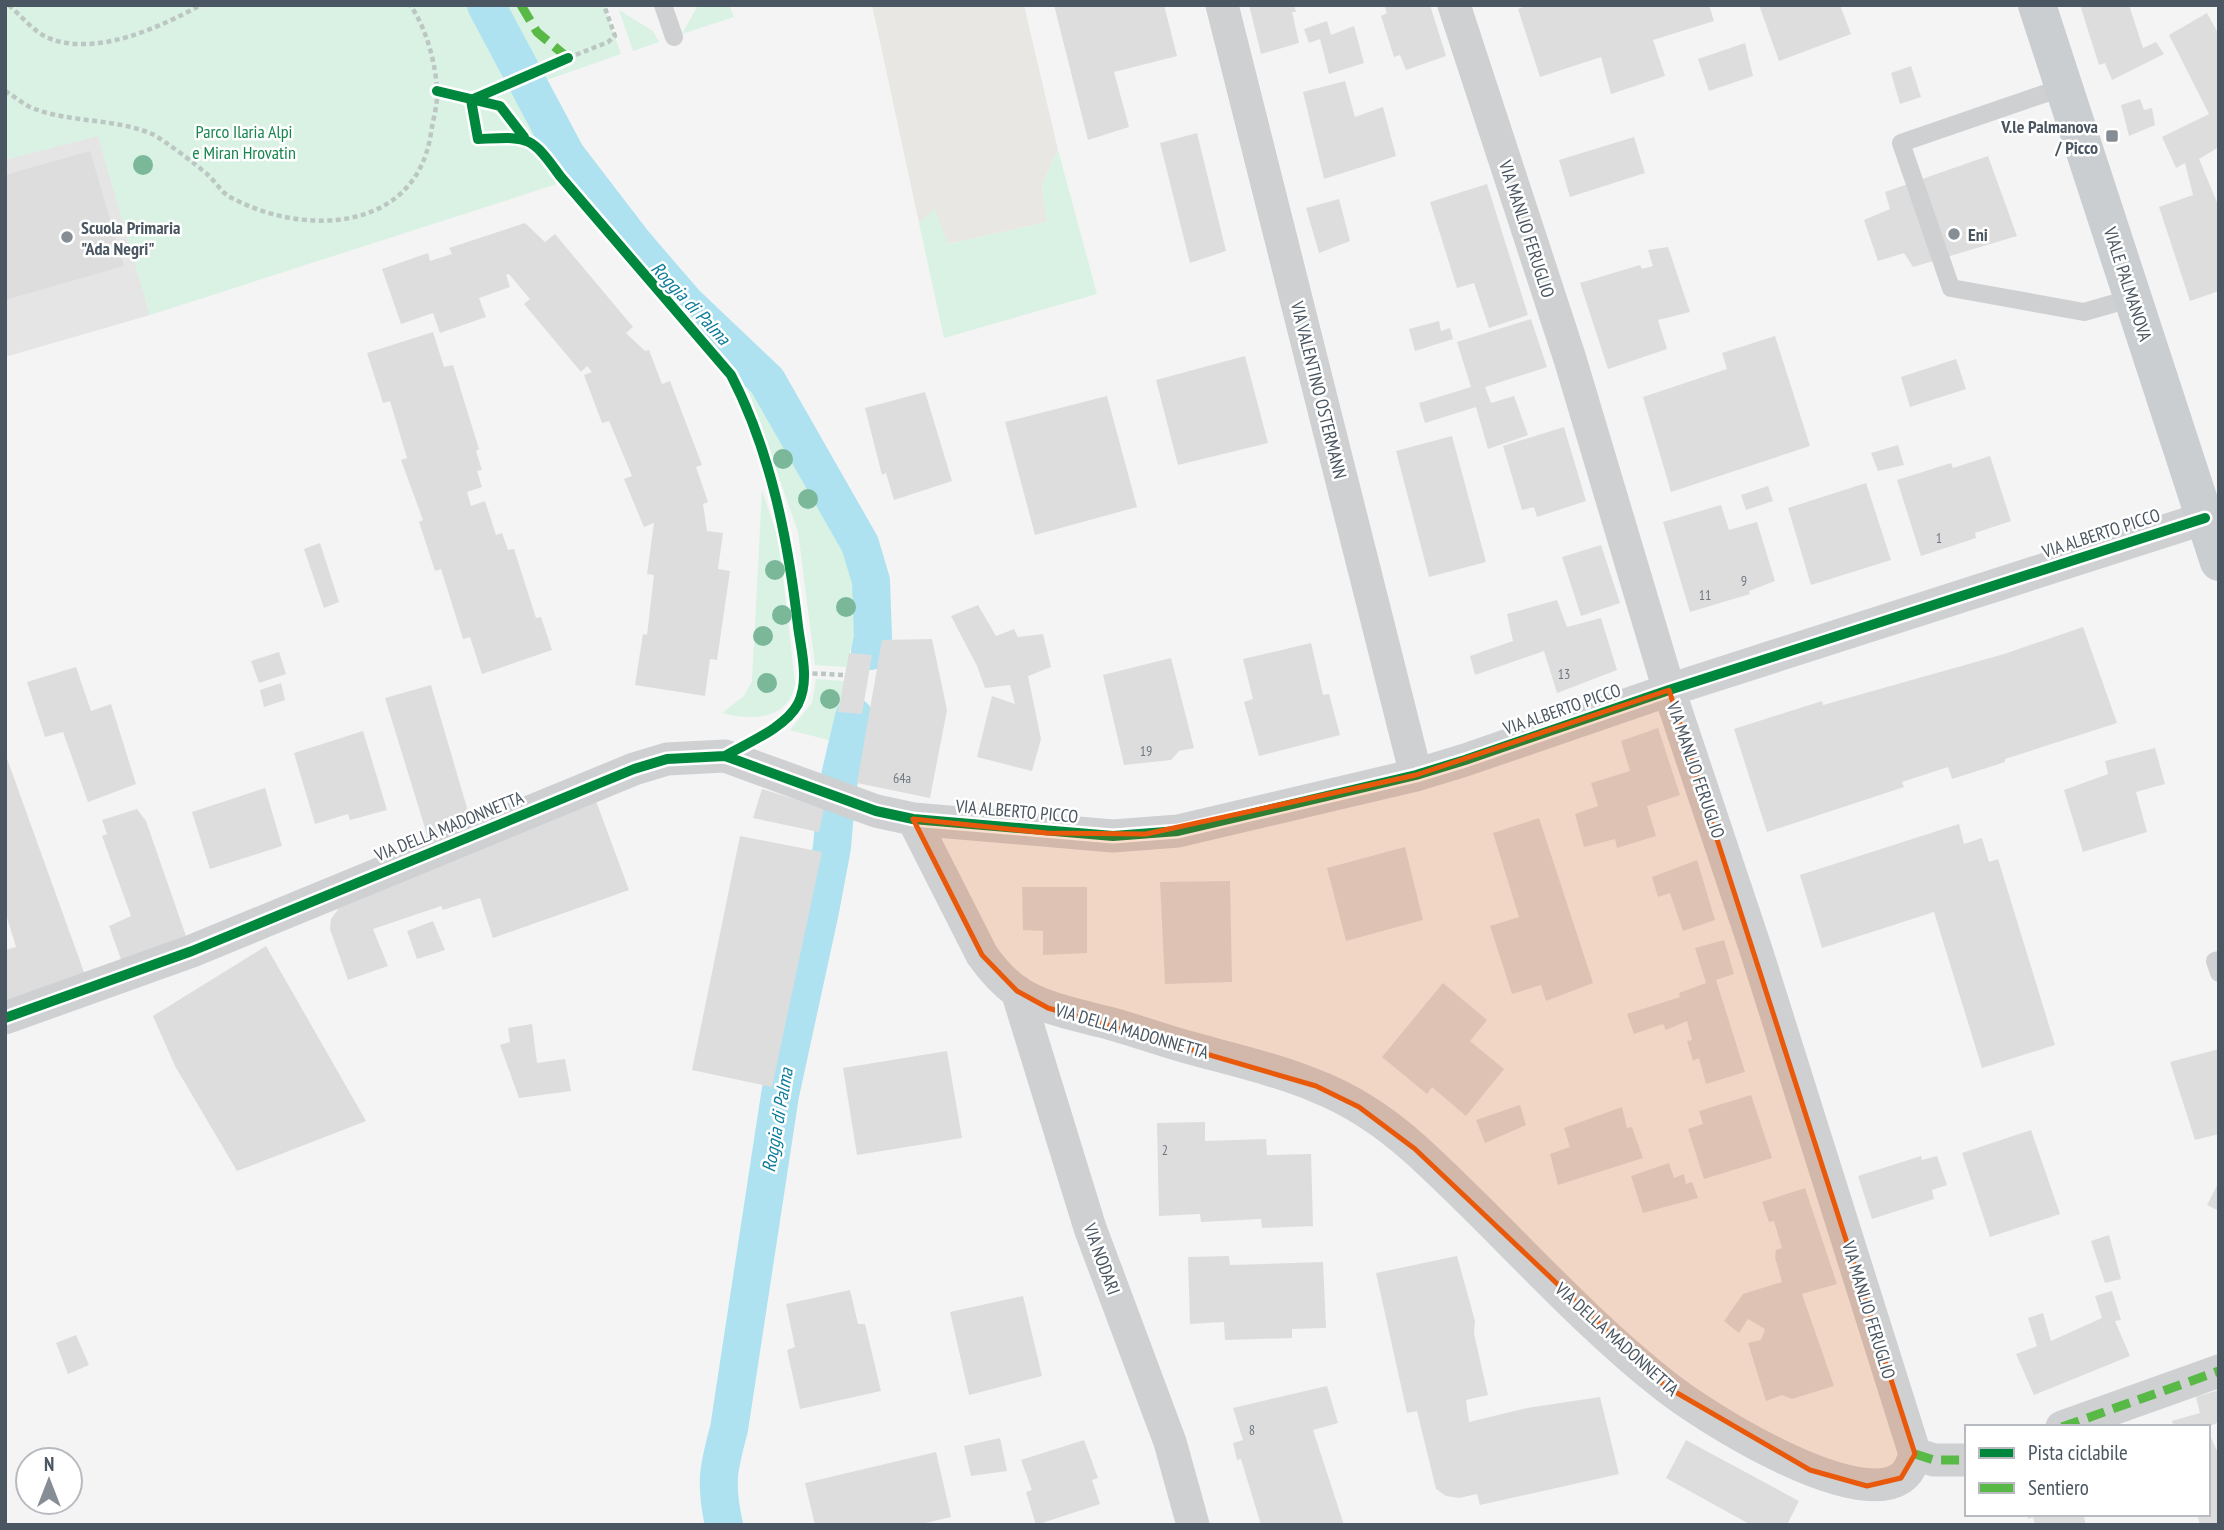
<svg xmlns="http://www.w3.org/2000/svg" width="2224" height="1530" font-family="'PT Sans Narrow',sans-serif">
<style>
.commercial{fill:#e8e7e3}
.education{fill:#e6e5e6}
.green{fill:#d9f2e3}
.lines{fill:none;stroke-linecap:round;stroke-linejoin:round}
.canal{stroke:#aee2f0;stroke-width:38}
.building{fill:#ddddde}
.path{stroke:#bcc7c4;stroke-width:4.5;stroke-dasharray:5 3.5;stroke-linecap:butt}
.service{stroke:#ced0d2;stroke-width:18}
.minor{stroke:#ced0d2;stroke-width:33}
.primary{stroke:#caced1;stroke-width:38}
.quiet{stroke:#58b947;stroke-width:9;stroke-dasharray:18 9;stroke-linecap:butt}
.cycleway-casing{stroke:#fff;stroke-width:15}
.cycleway{stroke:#00873e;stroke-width:10}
.tree{fill:#7ab899}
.marked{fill:#e8590c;fill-opacity:0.2;stroke:#e8590c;stroke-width:5;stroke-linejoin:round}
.poi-dot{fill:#868d94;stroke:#fff;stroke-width:2.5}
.labels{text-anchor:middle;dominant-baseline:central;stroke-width:5;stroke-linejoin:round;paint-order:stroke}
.number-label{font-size:14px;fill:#707881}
.poi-label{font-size:18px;font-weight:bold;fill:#4a5661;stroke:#fff;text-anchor:start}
.park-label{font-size:18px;fill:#17864f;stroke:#fff}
.street-label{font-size:18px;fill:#4a5661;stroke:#fff}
.water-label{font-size:19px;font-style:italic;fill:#0c7c9b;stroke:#fff}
</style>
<rect width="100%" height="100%" fill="#f4f4f4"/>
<!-- commercial -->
<path class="commercial" d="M 872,5 L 1024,5 L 1058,150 L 1042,185 L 1047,222 L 947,244 L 934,210 L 919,223 Z"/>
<!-- education -->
<path class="education" d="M 98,135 L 150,315 L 5,357 L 5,160 Z"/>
<!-- green -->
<path class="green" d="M 5,5 L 475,5 L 563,166 L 557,184 L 150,315 L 98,136 L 5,160 Z
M 505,5 L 604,5 L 621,54 L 544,81 Z
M 698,5 L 729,5 L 734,17 L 682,34 Z
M 619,10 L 653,31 L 659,42 L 633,51 Z
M 1058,150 L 1097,294 L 944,338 L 919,223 L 935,209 L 948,244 L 1047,222 L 1042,185 Z
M 743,375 L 843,531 L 858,618 L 846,667 L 815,665 L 798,532 Z
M 762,490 L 779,541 L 795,683 C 790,720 751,721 722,713 L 744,696 L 752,681 Z
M 816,679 L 844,681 L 832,741 L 790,730 L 812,703 Z"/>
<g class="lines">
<!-- canal -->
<path class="canal" d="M 486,5 L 566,155 L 635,245 L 685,303 L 767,381 L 860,544 L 871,581 L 873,637 L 870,651
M 724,1525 C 715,1484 718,1469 729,1429 L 780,1095 L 820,911 L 832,847 L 837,789 L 854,717"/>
</g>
<!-- building -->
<path class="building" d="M 1054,5 L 1164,5 L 1177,56 L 1114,72 L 1129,127 L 1088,140 Z
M 1249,5 L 1294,5 L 1296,12 L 1292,12 L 1299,43 L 1261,54 Z
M 1384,5 L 1430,5 L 1446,56 L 1406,70 L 1400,55 L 1394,57 L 1381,16 L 1387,13 Z
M 1528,5 L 1709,5 L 1714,21 L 1653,40 L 1665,76 L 1611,94 L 1601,57 L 1540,77 L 1518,9 Z
M 1759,5 L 1840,5 L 1851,34 L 1779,61 Z
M 2080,5 L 2129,5 L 2143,48 L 2156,42 L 2164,54 L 2112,80 L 2105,63 L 2099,65 Z
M 2207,13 L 2219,35 L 2219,147 L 2199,159 L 2219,207 L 2219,291 L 2190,301 L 2159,207 L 2193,195 L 2185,163 L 2176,168 L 2162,137 L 2209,114 L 2169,35 Z
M 1327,21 L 1331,35 L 1354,26 L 1364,63 L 1329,74 L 1320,39 L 1309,43 L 1304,29 Z
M 1745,43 L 1753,76 L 1709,91 L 1698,59 Z
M 1911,66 L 1921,97 L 1900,104 L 1891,73 Z
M 1345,81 L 1355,117 L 1383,107 L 1396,156 L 1324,179 L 1303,92 Z
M 2140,99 L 2144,110 L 2152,108 L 2155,125 L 2129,136 L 2121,105 Z
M 1197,133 L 1226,251 L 1190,263 L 1160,143 Z
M 1634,137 L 1645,173 L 1570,197 L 1559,160 Z
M 90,151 L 124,266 L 5,300 L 5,175 Z
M 1988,156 L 2017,236 L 1913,267 L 1904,253 L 1878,261 L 1864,220 L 1890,209 L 1885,192 Z
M 1487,184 L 1528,315 L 1489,328 L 1474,283 L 1457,288 L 1430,202 Z
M 1339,199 L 1350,241 L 1319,253 L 1306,208 Z
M 525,223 L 545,242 L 555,234 L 633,327 L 626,333 L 645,351 L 649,350 L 662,384 L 670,381 L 702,465 L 696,467 L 708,502 L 703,504 L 707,531 L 723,533 L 718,569 L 730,571 L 717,660 L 710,659 L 705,696 L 635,685 L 643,634 L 647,635 L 654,575 L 647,574 L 654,523 L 644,527 L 624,479 L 632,476 L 609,421 L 602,423 L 584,375 L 592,372 L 587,366 L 581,372 L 524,304 L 530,299 L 509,274 L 506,275 L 510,287 L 479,298 L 486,317 L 440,333 L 433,313 L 401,324 L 382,269 L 428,253 L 430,261 L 452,254 L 449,248 Z
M 1668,247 L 1690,312 L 1658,320 L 1667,349 L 1608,369 L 1580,283 L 1640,265 L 1642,269 L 1653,266 L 1648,250 Z
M 1531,319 L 1547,367 L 1485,387 L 1491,403 L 1514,396 L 1528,435 L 1488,449 L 1476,407 L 1425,423 L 1419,403 L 1471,387 L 1457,342 Z
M 1439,321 L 1441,331 L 1450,328 L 1453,339 L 1415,351 L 1409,329 Z
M 433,332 L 444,367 L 453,365 L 479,449 L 476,451 L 482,470 L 477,471 L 482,487 L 467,492 L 471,506 L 485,501 L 496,535 L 502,533 L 508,550 L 514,549 L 536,618 L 541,617 L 552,650 L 482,674 L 470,637 L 463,639 L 441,569 L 435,571 L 419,522 L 423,520 L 401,460 L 407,458 L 390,401 L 383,403 L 367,353 Z
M 1775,336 L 1810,446 L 1671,492 L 1643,397 L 1727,369 L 1722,353 Z
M 1245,356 L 1268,443 L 1178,465 L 1156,380 Z
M 1956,359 L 1966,389 L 1910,407 L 1901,377 Z
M 925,392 L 952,481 L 894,500 L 886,473 L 882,475 L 865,408 Z
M 1107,396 L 1137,507 L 1035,535 L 1005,422 Z
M 1564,427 L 1586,501 L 1537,517 L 1534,507 L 1522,510 L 1503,446 Z
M 1452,436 L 1486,562 L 1429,577 L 1396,451 Z
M 1898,445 L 1904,465 L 1878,471 L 1871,453 Z
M 1990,456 L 2011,521 L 1975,533 L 1976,538 L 1921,556 L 1897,480 L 1951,463 L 1953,468 Z
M 1866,483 L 1891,560 L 1811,585 L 1788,508 Z
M 1768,486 L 1773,501 L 1746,510 L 1741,495 Z
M 1721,505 L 1729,530 L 1757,522 L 1775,581 L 1749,591 L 1750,594 L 1690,612 L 1663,522 Z
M 320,543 L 339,602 L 324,608 L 304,549 Z
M 1601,545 L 1620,603 L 1581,616 L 1562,557 Z
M 1557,600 L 1567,627 L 1601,618 L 1617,670 L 1557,693 L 1544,651 L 1475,675 L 1470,656 L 1513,641 L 1507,614 Z
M 978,605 L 996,636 L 1014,629 L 1018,637 L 1043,634 L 1051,667 L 1028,676 L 1041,739 L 1032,771 L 977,757 L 992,696 L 1015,704 L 1010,685 L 985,688 L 977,666 L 951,616 Z
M 2083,627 L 2117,723 L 2005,759 L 2005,762 L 1952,779 L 1948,767 L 1902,782 L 1904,787 L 1767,832 L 1734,729 L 1822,701 L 1823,705 L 2004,654 Z
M 932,639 L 947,710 L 930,798 L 857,783 L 882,640 Z
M 1311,643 L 1323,695 L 1329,694 L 1340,735 L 1259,756 L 1244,702 L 1253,699 L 1243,659 Z
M 279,652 L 286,674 L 259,683 L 251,661 Z
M 849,653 L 872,655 L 862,714 L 838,712 Z
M 1171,658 L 1194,748 L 1179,751 L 1171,760 L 1124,765 L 1103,675 Z
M 76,667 L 91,711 L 111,704 L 136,784 L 88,802 L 63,732 L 45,737 L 27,682 Z
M 281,683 L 285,700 L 264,707 L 260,690 Z
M 431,685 L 472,825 L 429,841 L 385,698 Z
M 1658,728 L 1680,795 L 1647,806 L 1656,836 L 1617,848 L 1615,839 L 1584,847 L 1575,814 L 1598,806 L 1591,783 L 1630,771 L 1621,741 Z
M 363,731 L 387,810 L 350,820 L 348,814 L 315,824 L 294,753 Z
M 2155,748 L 2165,784 L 2136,792 L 2147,832 L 2083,852 L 2064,790 L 2108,774 L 2105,761 Z
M 5,753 L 85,975 L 5,1004 L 5,950 L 16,947 L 5,911 Z
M 265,788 L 282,846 L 210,869 L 192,812 Z
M 762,789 L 824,808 L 819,832 L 753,818 Z
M 596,801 L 629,890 L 493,938 L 480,898 L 443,910 L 441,906 L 373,929 L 388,966 L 348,980 L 330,929 L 331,919 L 339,908 Z
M 137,809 L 146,821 L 186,936 L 122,962 L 109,926 L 131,916 L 102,836 L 107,834 L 102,820 Z
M 1539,818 L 1593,983 L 1546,1001 L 1541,985 L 1512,994 L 1490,926 L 1519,917 L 1493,833 Z
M 1959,824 L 1964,844 L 1982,838 L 1989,862 L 1998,859 L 2055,1045 L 1982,1068 L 1934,912 L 1822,948 L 1800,875 Z
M 740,836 L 822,852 L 772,1087 L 692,1070 Z
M 1405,847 L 1423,920 L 1346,941 L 1327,868 Z
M 1697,860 L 1715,920 L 1683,931 L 1670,893 L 1658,897 L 1652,877 Z
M 1230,881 L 1232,982 L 1165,984 L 1160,882 Z
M 1022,887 L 1087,887 L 1087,953 L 1043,955 L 1043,931 L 1023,930 Z
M 433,921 L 445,950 L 417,959 L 407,931 Z
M 1724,940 L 1734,974 L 1716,980 L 1745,1072 L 1706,1084 L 1699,1058 L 1693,1061 L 1687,1041 L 1692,1040 L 1687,1021 L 1666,1030 L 1663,1024 L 1634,1034 L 1627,1014 L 1680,997 L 1679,993 L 1706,983 L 1695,948 Z
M 266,946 L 366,1121 L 237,1171 L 175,1066 L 153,1016 Z
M 1443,983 L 1487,1020 L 1470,1041 L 1504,1069 L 1466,1116 L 1432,1087 L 1427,1094 L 1382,1057 Z
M 532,1024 L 537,1063 L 565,1059 L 571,1091 L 519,1098 L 500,1045 L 510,1042 L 508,1028 Z
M 2219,1049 L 2219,1134 L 2195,1140 L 2170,1062 Z
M 947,1051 L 962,1138 L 857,1155 L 843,1068 Z
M 1751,1095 L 1772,1158 L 1704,1179 L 1688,1129 L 1703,1124 L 1699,1111 Z
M 1520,1105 L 1526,1125 L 1485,1143 L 1476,1120 Z
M 1622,1107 L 1627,1128 L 1632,1127 L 1643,1158 L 1558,1185 L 1550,1154 L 1570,1147 L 1564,1128 Z
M 1205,1122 L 1205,1141 L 1266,1139 L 1267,1155 L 1311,1154 L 1313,1226 L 1262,1228 L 1261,1219 L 1201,1222 L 1200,1214 L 1159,1216 L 1157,1123 Z
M 2031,1130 L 2060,1214 L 1990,1237 L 1962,1153 Z
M 1921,1156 L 1922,1160 L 1937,1156 L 1947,1185 L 1932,1190 L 1934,1199 L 1872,1219 L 1858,1176 Z
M 1669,1163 L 1674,1178 L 1684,1174 L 1686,1184 L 1692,1182 L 1698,1198 L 1643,1213 L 1631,1176 Z
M 2219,1182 L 2219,1211 L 2207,1205 Z
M 1805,1188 L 1837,1284 L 1802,1294 L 1834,1386 L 1792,1399 L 1782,1395 L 1766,1401 L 1748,1343 L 1761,1340 L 1765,1329 L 1748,1319 L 1739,1333 L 1724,1321 L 1743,1294 L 1782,1282 L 1775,1257 L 1776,1250 L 1782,1248 L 1774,1221 L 1769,1222 L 1762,1202 Z
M 2109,1235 L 2121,1279 L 2105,1283 L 2091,1241 Z
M 1229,1256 L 1230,1265 L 1323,1262 L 1326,1328 L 1292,1329 L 1292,1338 L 1225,1340 L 1224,1322 L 1190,1324 L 1188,1257 Z
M 1457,1256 L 1475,1321 L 1474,1334 L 1488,1395 L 1466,1400 L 1469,1422 L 1527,1408 L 1600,1397 L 1619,1474 L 1480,1505 L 1477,1494 L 1459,1498 L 1446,1496 L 1436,1489 L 1417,1411 L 1407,1413 L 1376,1273 Z
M 850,1290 L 858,1324 L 865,1324 L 881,1391 L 800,1409 L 787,1350 L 795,1347 L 786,1304 Z
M 2112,1291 L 2121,1320 L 2115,1321 L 2130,1356 L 2034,1395 L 2016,1354 L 2037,1346 L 2028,1318 L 2043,1313 L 2051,1341 L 2102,1318 L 2095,1296 Z
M 1023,1296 L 1042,1376 L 969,1395 L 950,1312 Z
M 76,1335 L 89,1365 L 68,1374 L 56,1343 Z
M 1327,1386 L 1338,1423 L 1313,1430 L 1344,1525 L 1261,1525 L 1241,1459 L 1237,1460 L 1233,1443 L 1243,1440 L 1233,1408 Z
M 2219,1390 L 2219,1422 L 2208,1427 L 2174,1427 L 2172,1421 L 2200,1413 L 2196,1397 Z
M 2208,1431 L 2219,1455 L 2219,1525 L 2200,1525 L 2197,1514 L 2208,1514 Z
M 1000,1438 L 1007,1471 L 971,1476 L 964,1446 Z
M 1084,1440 L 1098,1478 L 1092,1480 L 1100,1504 L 1036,1525 L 1026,1492 L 1032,1490 L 1021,1460 Z
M 1686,1440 L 1799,1501 L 1787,1525 L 1751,1525 L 1666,1478 Z
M 936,1452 L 951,1517 L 917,1525 L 815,1525 L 805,1483 Z
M 2027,1514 L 2083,1514 L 2086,1525 L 2035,1525 L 2033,1517 L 2028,1519 Z"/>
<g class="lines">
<!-- path -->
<path class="path" d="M 9,5 C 21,16 36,34 51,39 C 99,56 160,27 201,5
M 568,58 L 608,42 L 615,36 L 604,5
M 5,91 C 14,96 23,104 32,108 C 70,123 115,118 152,134 C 164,140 197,165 208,175 C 216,182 221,192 230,197 C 303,237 416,233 431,133 C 433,119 438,104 437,91 C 436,64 426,27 410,5
M 804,673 L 845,675"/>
<!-- service -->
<path class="service" d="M 663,5 L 674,37
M 2064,87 L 1901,143 L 1951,288 L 2084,312 L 2133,298
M 2219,960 L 2215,961 L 2219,973"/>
<!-- minor -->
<path class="minor" d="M 1222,5 L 1416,775
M 1454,5 L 1570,359 L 1669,690 L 1757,953 L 1915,1454
M 913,819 L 982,955 C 992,969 1002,981 1016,991 C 1045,1010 1079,1015 1112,1024 C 1137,1031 1162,1040 1187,1047 C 1230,1059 1275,1069 1316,1086 C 1352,1100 1386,1123 1415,1149 C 1499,1225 1576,1316 1664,1385 C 1704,1417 1854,1511 1901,1478 C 1910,1472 1912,1463 1915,1454
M 1017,991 L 1090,1228 L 1170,1442 L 1193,1525
M 5,1018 L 192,951 L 634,769 L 667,759 L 725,756 L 876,811 L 913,819 L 1113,836 L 1178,831 L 1416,775 L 1465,760 L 1669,690 L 2205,518
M 2062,1427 L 2219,1371
M 1915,1454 L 1934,1460 L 1967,1460"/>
<!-- primary -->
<path class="primary" d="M 2037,5 L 2219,562"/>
<!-- quiet -->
<path class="quiet" d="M 521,5 L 537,32 L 568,58 L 565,60
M 2062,1427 L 2219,1371
M 1915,1454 L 1934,1460 L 1967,1460"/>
<!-- cycleway casing -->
<g class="cycleway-casing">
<path id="cycleway" d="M 437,91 L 500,106 L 524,137
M 471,100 L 478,139 C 528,137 530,134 560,176 L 731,375 C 771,452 788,540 798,626 C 801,651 810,680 798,704 C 785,728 747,743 725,756
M 471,100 L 568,58
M 5,1018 L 192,951 L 634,769 L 667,759 L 725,756 L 876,811 L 913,819 L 1113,836 L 1178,831 L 1416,775 L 1465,760 L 1669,690 L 2205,518"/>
</g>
<!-- cycleway -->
<use href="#cycleway" class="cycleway"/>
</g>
<!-- trees -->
<g class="tree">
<circle cx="143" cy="165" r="10"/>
<circle cx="783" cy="459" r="10"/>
<circle cx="808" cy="499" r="10"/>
<circle cx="775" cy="570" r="10"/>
<circle cx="846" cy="607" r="10"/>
<circle cx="782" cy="615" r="10"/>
<circle cx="763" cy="636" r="10"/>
<circle cx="767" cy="683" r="10"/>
<circle cx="830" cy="699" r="10"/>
</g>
<!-- marked area -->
<path class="marked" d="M 1669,690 L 1915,1454 L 1901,1478 L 1867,1486 L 1810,1470 L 1665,1386 L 1415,1149 L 1359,1107 L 1316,1086 L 1048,1008 L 1017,991 L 982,955 L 913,819 L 1047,833 L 1146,834 L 1416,775 Z"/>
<!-- markers -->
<g class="poi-dot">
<rect x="2105" y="129" width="14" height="14" rx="3.5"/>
<circle cx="1954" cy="234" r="7"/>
<circle cx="67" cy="237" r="7"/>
</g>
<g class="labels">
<!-- number labels -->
<g class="number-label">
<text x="1939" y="538">1</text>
<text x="1744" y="581">9</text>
<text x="1705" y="595">11</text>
<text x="1564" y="674">13</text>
<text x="1146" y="751">19</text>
<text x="902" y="778">64a</text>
<text x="1165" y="1150">2</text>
<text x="1252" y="1430">8</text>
</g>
<!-- poi labels -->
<g class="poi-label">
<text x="2098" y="126" text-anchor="end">V.le Palmanova<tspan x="2098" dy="21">/ Picco</tspan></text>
<text x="81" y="227">Scuola Primaria<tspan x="81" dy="21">"Ada Negri"</tspan></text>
<text x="1968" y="234">Eni</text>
</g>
<!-- park labels -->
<g class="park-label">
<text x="244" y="131">Parco Ilaria Alpi<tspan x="244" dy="21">e Miran Hrovatin</tspan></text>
</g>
<!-- street labels -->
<g class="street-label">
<text transform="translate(1527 229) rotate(72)">VIA MANLIO FERUGLIO</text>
<text transform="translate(2128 284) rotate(72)">VIALE PALMANOVA</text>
<text transform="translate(1319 390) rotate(76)">VIA VALENTINO OSTERMANN</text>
<text transform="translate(2101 533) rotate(-18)">VIA ALBERTO PICCO</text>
<text transform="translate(1562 709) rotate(-19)">VIA ALBERTO PICCO</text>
<text transform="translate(1696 770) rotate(71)">VIA MANLIO FERUGLIO</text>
<text transform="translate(1017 811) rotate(5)">VIA ALBERTO PICCO</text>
<text transform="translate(449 826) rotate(-22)">VIA DELLA MADONNETTA</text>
<text transform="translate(1132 1031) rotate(16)">VIA DELLA MADONNETTA</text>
<text transform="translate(1102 1259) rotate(70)">VIA NODARI</text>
<text transform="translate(1869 1310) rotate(73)">VIA MANLIO FERUGLIO</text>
<text transform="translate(1617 1339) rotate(42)">VIA DELLA MADONNETTA</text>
</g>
<!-- water labels -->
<g class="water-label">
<text transform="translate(691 303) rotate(47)">Roggia di Palma</text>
<text transform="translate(777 1120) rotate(-80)">Roggia di Palma</text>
</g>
</g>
<!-- border -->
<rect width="2224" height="1530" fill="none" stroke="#4a5661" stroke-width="14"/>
<!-- legend -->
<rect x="1965" y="1425" width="245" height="91" fill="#ffffff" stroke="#b7bbc0" stroke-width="2"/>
<rect x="1979" y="1448" width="35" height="10" fill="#00873e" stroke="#b7bbc0" stroke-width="2"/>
<text x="2028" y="1460" font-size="21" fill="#4a5661">Pista ciclabile</text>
<rect x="1979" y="1483" width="35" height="10" fill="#58b947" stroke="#b7bbc0" stroke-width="2"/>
<text x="2028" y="1495" font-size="21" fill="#4a5661">Sentiero</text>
<!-- north arrow -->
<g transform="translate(49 1481)"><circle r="33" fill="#ffffff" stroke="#b7bbc0" stroke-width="2"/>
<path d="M0-5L12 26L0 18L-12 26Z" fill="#868d94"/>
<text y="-10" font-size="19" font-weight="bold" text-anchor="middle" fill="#4a5661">N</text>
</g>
</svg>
